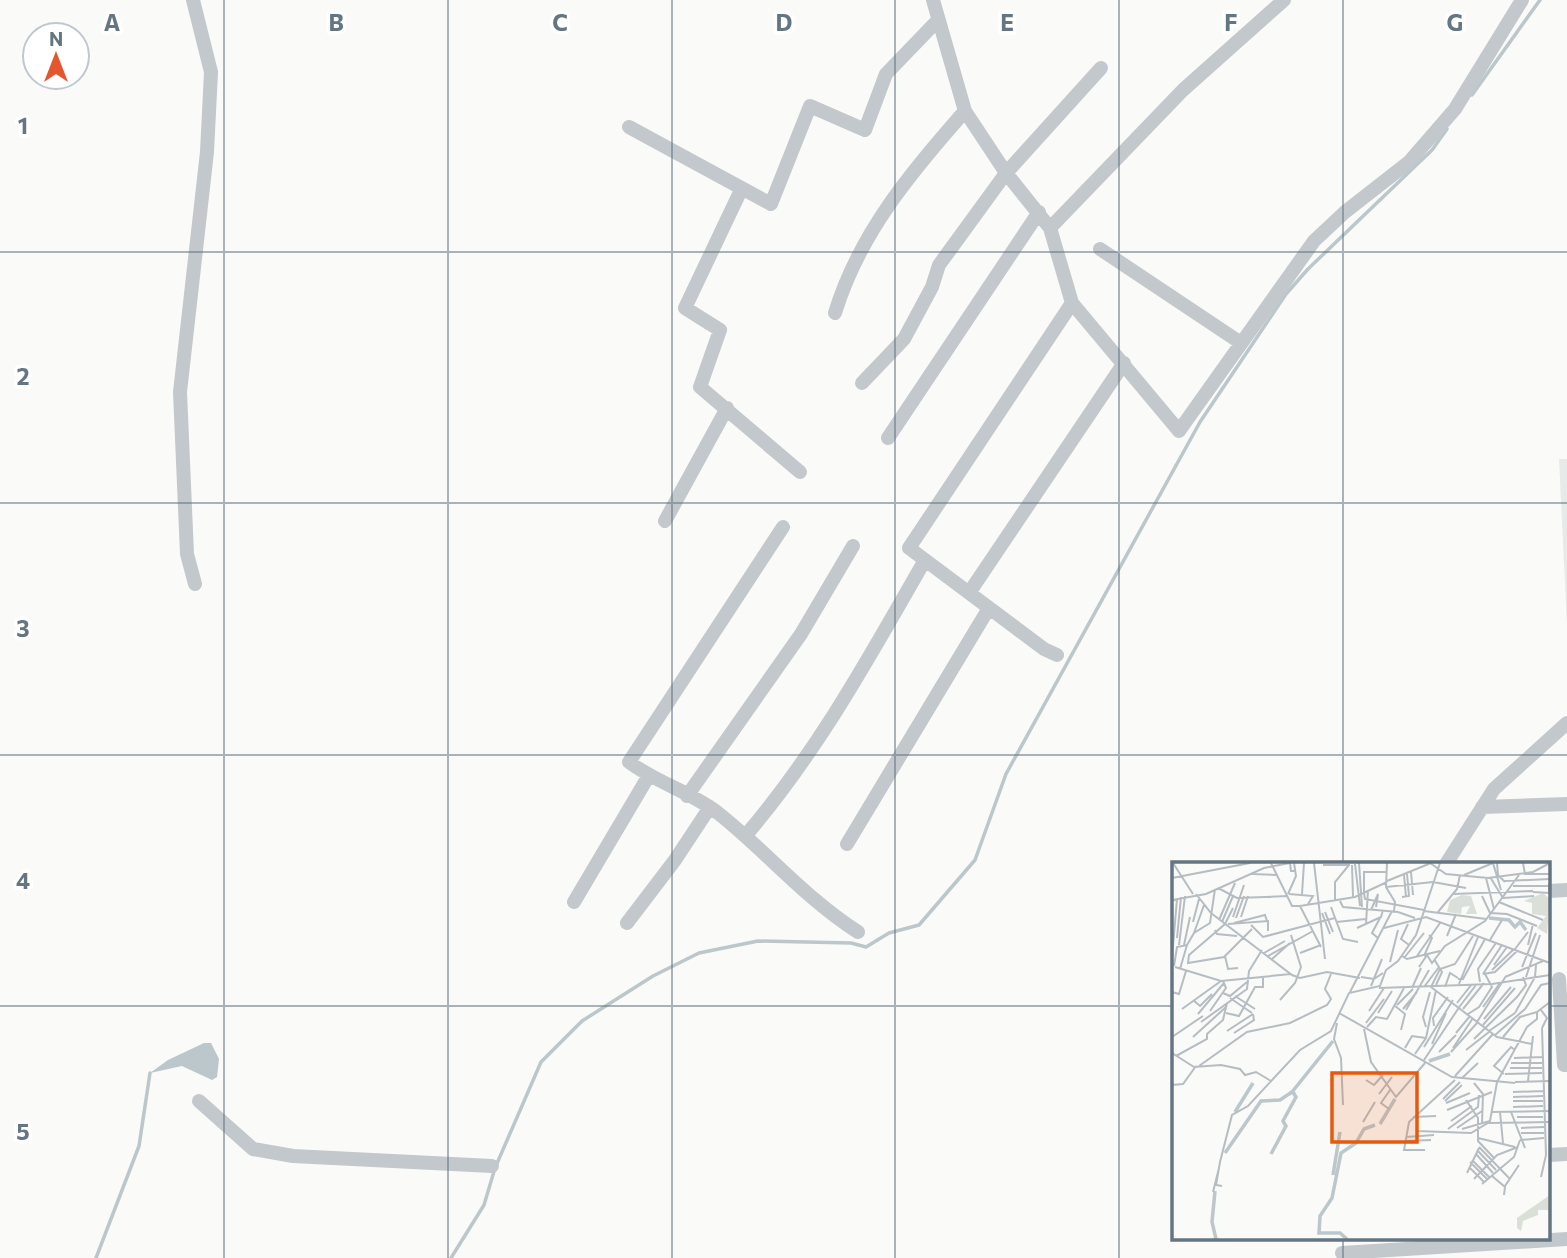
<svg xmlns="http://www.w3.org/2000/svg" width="1567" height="1258" font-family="Commissioner,sans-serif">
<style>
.built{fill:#e8e9e9}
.water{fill:#bbc7cb}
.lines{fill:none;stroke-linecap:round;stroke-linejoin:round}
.stream{stroke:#bbc7cb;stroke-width:3.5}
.minor{stroke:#c3c8cc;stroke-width:14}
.grid{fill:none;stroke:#657683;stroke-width:2;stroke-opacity:0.55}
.inset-river{fill:none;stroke:#bbc7cb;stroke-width:3.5}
.inset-road{fill:none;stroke:#b5bdc2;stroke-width:2}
.view{fill:#e8590c;fill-opacity:0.15;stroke:#e8590c;stroke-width:3.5}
.inset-edge{fill:none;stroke:#657683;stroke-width:3.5}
.grid-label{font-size:23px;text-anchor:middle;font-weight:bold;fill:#657683;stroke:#fff;stroke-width:7;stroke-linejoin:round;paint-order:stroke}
</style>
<rect width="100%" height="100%" fill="#fafaf8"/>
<!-- built -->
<path class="built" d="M 1559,459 L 1567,459 L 1567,626 Z"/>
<!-- water -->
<path class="water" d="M 204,1043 L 211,1043 L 219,1059 L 217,1077 L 212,1080 L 182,1066 L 150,1073 L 168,1060 Z"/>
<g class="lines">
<!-- stream -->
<path class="stream" d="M 1472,95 L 1540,0
M 96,1258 L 139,1146 L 150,1073
M 451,1258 L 484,1205 L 495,1168 L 541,1062 L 582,1021 L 653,976 L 699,953 L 758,941 L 851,943 L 866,947 L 889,933 L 919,925 L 975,860 L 1006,774 L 1200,422 L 1286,294 L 1308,269 L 1432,150 L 1447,129"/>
<!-- minor -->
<path class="minor" d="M 193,0 L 211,72 L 207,152 L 180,392 L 187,554 L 195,584
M 933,0 L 965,111 L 1006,173 L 1050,228 L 1072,303 L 1179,431 L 1314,241 L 1345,212 L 1409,162 L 1455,109 L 1522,0
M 629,127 L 771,204 L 810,106 L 865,130 L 886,74 L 938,20
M 741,190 L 685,308 L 720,330 L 700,387 L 800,472
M 1050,228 L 1183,90 L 1284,0
M 1100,249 L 1241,343
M 835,313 C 859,234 911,172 965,111
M 862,383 L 904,339 L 932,287 L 939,265 L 1006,173 L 1101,68
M 888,438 L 1039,212
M 665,521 L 727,408
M 783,527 L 629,762 C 657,783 691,792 718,813 C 766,851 806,899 858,932
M 969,593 L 1124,363
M 1057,655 L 1044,649 L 909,548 L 1072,303
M 687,796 L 801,634 L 853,546
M 1482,807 L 1567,804
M 746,835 C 818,751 870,656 925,560
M 847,844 L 989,608
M 1446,864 L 1494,789 L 1567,723
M 1548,891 L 1567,890
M 574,902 L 648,777
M 627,923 L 675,860 L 710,807
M 1559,979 L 1564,1065 L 1567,1065
M 199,1101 L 253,1149 L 293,1156 L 492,1166
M 1548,1155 L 1567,1154
M 1342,1253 L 1567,1239"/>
</g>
<!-- grid -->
<path class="grid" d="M 224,0 L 224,1258M 448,0 L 448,1258M 672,0 L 672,1258M 895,0 L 895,1258M 1119,0 L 1119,1258M 1343,0 L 1343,864M 0,252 L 1567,252M 0,503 L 1567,503M 0,755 L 1567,755M 0,1006 L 1173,1006M 1548,1006 L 1567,1006M 1343,1239 L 1343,1258"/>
<!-- overview -->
<g transform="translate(1172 862)">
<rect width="378" height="378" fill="#fafaf8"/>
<path d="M 371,31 L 378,37 L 375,72 L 365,66 L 374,54 L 360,52 L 360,41 L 352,39 ZM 290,33 L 299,34 L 305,52 L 294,52 L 298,44 L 290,45 L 289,52 L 275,50 L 278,38 ZM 378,333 L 378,348 L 366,348 L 366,353 L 351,359 L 349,369 L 345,366 L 345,356 Z" fill="#dadfd7"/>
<path class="inset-river" d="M 317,56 L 337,58 L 343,65 L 348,60 L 354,68M 257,199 L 278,192M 63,250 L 81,221M 208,262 L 223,237M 53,291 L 89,239 L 108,238 L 120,230 L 161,179M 99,292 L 114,264 L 111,259 L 124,235 L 121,230M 161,313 L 168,270M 43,329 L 40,360 L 44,377M 175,377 L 168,371 L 147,371 L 148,354 L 160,336 L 169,291 L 184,281 L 192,267 L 203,263"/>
<path class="inset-road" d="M 1,1 L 21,32M 99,1 L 120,44 L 128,44 L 149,85M 142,1 L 153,97M 187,1 L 190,45M 215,1 L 214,25 L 223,40 L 222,49M 258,1 L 274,12 L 316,16 L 361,10 L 378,1M 321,1 L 329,28M 325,1 L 326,13 L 333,20M 351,1 L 353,12 L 378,12M 183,2 L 188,44M 151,3 L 178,3M 180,3 L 181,35M 239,10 L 241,33M 81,12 L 105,13M 232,13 L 234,35M 292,13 L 321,1M 318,15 L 331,36 L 362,34M 0,16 L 78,1M 314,16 L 322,47M 215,19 L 259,1M 332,19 L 378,17M 261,20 L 294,26M 341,24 L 378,24M 214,25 L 261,20M 46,26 L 65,36 L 116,34M 192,30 L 192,10 L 215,10M 361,30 L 377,31 L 377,21M 192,31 L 193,37 L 252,48M 24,32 L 39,51 L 120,113 L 128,116 L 155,110 L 188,116M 116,32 L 124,14 L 122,1M 117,32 L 141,34 L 136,42M 130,32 L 132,1M 281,32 L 361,29M 310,34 L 318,51 L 335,52 L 365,64M 230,35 L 237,34 L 235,12M 0,38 L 34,32 L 92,6 L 118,1 L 119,9 L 123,9M 163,38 L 163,20 L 177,3M 168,39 L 171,45 L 226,50 L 243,56M 327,40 L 371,58M 128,44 L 183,35 L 215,20M 159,45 L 171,77 L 186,80M 61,46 L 53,62 L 17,93 L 16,101 L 52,95 L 80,67M 199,48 L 206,32 L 204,45M 252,49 L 314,57M 153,50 L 161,70M 266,50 L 285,27 L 288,13M 150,51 L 158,72M 61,55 L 72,23M 69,55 L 76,34M 64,56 L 72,34M 47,58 L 63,21M 21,60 L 27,37M 50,60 L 61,34M 164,60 L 194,57M 62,61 L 93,53 L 95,59M 56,62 L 96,59 L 96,69M 194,62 L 196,28M 236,62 L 229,77 L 237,83M 79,63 L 91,75 L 136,63M 136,63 L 163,56M 185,66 L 209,55 L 211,48M 212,66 L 254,55 L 378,101M 43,68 L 45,72 L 65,74M 22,71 L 32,43M 275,74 L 284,52M 301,74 L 283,102 L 268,107 L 259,125 L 325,175 L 360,182M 5,76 L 9,35M 206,76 L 200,71 L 208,56M 318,78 L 330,58M 7,83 L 13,34M 12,83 L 18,55M 356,83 L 361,62M 343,87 L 356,70M 92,91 L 113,79M 128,91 L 149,83M 53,94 L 56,107 L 66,106M 96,94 L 141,69M 230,94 L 235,97 L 268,89M 245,94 L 268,61M 252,94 L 260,76 L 257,73M 0,96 L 5,37M 232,96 L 252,71M 100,97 L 118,81M 262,97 L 270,110 L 264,123M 218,100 L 226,68M 322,103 L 335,85M 2,104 L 5,85 L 15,83 L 22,71 L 38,61 L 43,27M 3,105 L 49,119 L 119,112M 247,105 L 255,93 L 260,101 L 273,84 L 313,59 L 347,13M 350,105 L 364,71M 8,107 L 15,83M 320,108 L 342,87M 311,112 L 323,110 L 346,88M 311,112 L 330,83M 189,115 L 202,117 L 211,111M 333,115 L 371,99M 354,115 L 368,73M 286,117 L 291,117 L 313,77M 308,120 L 306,107 L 324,81M 287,122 L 306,75M 199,124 L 210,97M 252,125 L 267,105M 273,125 L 278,111 L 286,116M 207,126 L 320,122 L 378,113M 240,126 L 249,106M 0,130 L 7,132 L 14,109M 178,130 L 220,49M 51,131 L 58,134 L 75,120M 63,134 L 83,147M 58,136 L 80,151M 21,138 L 28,144 L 40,132M 108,138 L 123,121 L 129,105 L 119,73M 285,141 L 300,122M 222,143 L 233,152 L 229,168M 225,143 L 241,127M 288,144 L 304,123M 311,145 L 328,121M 10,147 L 49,119M 231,147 L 245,130M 291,147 L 312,121M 234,148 L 257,108M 369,148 L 375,156 L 370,166M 38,149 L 54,126 L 51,119M 197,149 L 212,126M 54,151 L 67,154 L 83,125 L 91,125 L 91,116M 167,151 L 280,215 L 343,221M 206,151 L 220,129M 343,151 L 363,115 L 364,103M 26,152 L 52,121M 296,152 L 307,145 L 320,125 L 313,112M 312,157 L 339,125M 29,160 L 75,127 L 77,109 L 90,88M 305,160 L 334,114M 165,161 L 162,177 L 169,196 L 171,243M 194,161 L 212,137M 311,163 L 343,126M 262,164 L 261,156 L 276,135M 195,165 L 204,155 L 215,157 L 232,126M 254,165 L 251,155 L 258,130M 192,167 L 199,200 L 224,235 L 253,201M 55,169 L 81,152M 317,169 L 343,151M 62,171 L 82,158 L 81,152M 284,171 L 298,154M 323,173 L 353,147 L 369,123 L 378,121M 0,175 L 31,154M 21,175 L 54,145M 331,175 L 348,155 L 365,150M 302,177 L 345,135 L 354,123 L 351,115M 260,182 L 274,151M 252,185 L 281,138M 233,186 L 240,174 L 254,176M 281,186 L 301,156M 294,188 L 317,170M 267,190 L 284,173M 279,190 L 305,161M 0,191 L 22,205 L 49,203 L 68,207 L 73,213 L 84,210 L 99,219M 243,192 L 254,176 L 264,128M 4,194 L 35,177 L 35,172 L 51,158 L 55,141M 342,196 L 370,195M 252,198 L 288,144M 339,201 L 370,201M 27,204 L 75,170 L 118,161 L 155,143 L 159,137 L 153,127 L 159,112M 338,206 L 370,206M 332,212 L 322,204 L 339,185 L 343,188M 333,212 L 370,211M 283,214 L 321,172M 290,216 L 306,201M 194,218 L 202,223 L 211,213M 356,219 L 361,174M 343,220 L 378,219M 302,221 L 311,232 L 310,262M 0,223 L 11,222 L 24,204M 341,230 L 371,229M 207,232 L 220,215M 341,235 L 371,234M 271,237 L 288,220M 294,238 L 306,256 L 306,279 L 322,296M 273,239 L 290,223M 341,239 L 371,239M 274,241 L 298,231M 341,245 L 371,244M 217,247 L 209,241 L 218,228M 275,248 L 320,230M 320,250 L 378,249M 328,250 L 331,281M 339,250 L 353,286M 241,255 L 264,254M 345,255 L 371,255M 279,259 L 300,244M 191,260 L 203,240M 245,265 L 245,269 L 299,271 L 316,261 L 378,260M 285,266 L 310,249M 349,266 L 372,265M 276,267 L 306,245 L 307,233M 290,267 L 318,259 L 325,220 L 355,165 L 365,157 L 365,150 L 378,140M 349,271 L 372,271M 234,275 L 262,273M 306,276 L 343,285M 348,278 L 372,276M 233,279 L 259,278M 307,285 L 337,316M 253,288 L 232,288 L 237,260 L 283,218M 305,288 L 324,308M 304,292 L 321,311M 300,298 L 317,315M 298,300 L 315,317M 297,305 L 312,320M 295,311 L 307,286M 320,314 L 333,325 L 332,333M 369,315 L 374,293 L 370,166M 302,317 L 325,293 L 346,285M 310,322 L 342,295 L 348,278M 50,324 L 44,323 L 48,300 L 60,253 L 76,244 L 128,188 L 159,169 L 177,131 L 208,124 L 214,108 L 226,99 L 244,73 L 268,1M 333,324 L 347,303M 41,330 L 47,306"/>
<path class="view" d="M 160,211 L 245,211 L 245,280 L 160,280 Z"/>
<rect width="378" height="378" class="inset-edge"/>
</g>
<g class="grid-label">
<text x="112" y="31">A</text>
<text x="336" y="31">B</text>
<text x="560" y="31">C</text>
<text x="784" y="31">D</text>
<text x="1007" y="31">E</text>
<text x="1231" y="31">F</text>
<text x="1455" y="31">G</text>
<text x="23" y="134">1</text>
<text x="23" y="385">2</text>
<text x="23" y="637">3</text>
<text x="23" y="889">4</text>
<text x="23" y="1140">5</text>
</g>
<!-- north arrow -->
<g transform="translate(56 56)"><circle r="33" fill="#ffffff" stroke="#c1c8cd" stroke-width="2"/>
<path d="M0-5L12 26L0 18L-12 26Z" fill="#e4572e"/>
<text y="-10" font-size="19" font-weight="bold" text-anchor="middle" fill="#657683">N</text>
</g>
</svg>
